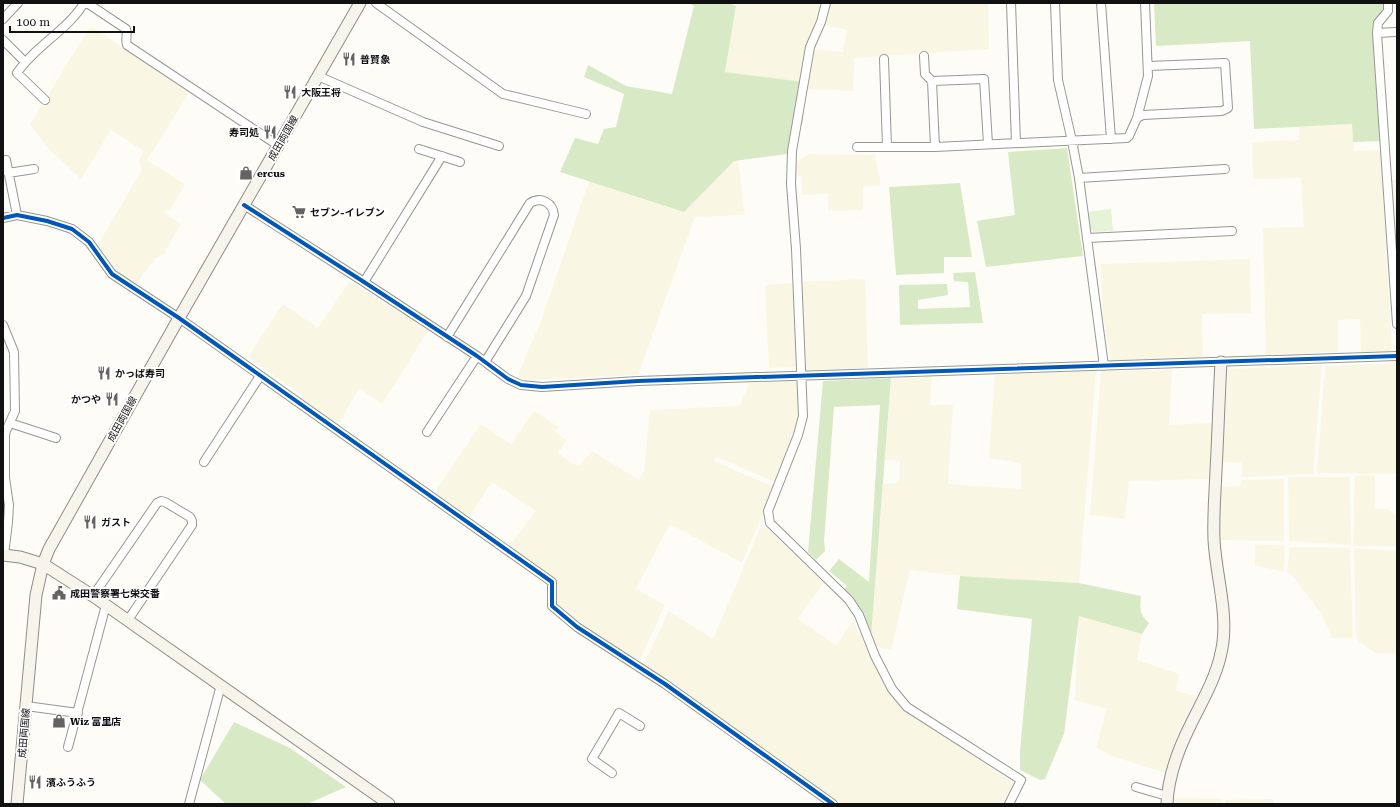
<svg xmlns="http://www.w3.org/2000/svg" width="1400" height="807" font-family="'Roboto Serif','Noto Sans JP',serif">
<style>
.farmland{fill:#f9f7e4}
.green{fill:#e7f3d7}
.forest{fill:#d8eac5}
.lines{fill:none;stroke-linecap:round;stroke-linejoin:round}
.street-casing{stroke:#979795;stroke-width:10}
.secondary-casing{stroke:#8e8d8b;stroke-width:13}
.street{stroke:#fffffe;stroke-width:8}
.secondary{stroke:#f6f4eb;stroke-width:11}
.cycleway-casing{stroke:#fff;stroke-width:6}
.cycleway{stroke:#0057b8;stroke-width:4}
.labels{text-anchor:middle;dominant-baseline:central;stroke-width:4;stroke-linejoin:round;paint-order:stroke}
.poi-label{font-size:10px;font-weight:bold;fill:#111;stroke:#fff;text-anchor:start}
.street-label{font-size:10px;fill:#111;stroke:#fff}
</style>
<rect width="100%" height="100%" fill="#fdfcf7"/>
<!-- farmland -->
<path class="farmland" d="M 738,3 L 822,3 L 804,82 L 725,72 L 736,6 Z
M 829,3 L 988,3 L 989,49 L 854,58 L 853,91 L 808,89 L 814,49 L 843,52 L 847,30 L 825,25 Z
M 91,26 L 189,93 L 147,160 L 185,184 L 170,210 L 167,209 L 164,212 L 181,224 L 164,254 L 156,258 L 136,284 L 113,271 L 97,246 L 142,170 L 139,161 L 144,151 L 111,130 L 81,179 L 48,148 L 30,125 L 65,67 Z
M 1352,124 L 1354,151 L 1381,150 L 1392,351 L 1361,353 L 1360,319 L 1338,320 L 1338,352 L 1266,355 L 1263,228 L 1304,227 L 1301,178 L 1253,179 L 1252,142 L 1299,140 L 1299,127 Z
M 808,154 L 875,155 L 881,185 L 863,187 L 863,210 L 828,211 L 828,194 L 803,195 L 801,176 L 795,175 L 795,163 Z
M 734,161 L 738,161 L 745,215 L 695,217 L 638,375 L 529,380 L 517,377 L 541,321 L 589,181 L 684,212 Z
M 1397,179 L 1397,270 L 1390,180 Z
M 1250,259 L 1251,313 L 1202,314 L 1203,357 L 1111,360 L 1103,317 L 1101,264 Z
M 865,279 L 868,368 L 805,370 L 801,282 Z
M 350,281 L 428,331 L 382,404 L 359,388 L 337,427 L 301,402 L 304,397 L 248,357 L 283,304 L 318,328 Z
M 794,283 L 798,367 L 769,368 L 765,285 Z
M 1397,363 L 1397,474 L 1317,473 L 1325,366 Z
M 1322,365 L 1313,474 L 1242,477 L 1242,463 L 1226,462 L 1220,460 L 1228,369 Z
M 1172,370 L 1169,425 L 1212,423 L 1210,479 L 1129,481 L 1125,519 L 1090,515 L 1101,371 Z
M 1096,371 L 1079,583 L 960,576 L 910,570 L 891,650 L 874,646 L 871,637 L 883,484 L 899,483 L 900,461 L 885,460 L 891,378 L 932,377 L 930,405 L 953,405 L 948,484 L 1021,489 L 1021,463 L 989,458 L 995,375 Z
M 798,381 L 799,412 L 793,439 L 775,482 L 717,457 L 714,461 L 774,487 L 742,563 L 670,524 L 636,589 L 665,605 L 639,662 L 565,612 L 557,603 L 557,582 L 507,548 L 536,511 L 492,482 L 468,519 L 433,495 L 481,424 L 511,444 L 534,411 L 559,427 L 555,432 L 566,440 L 558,453 L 573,464 L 580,465 L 592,451 L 639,480 L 644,471 L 650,410 L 739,406 L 750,383 Z
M 1375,475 L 1375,509 L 1388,509 L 1395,515 L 1397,526 L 1397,546 L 1353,546 L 1355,476 Z
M 1288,477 L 1350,477 L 1351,545 L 1289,541 Z
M 1284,479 L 1284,541 L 1220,540 L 1219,487 L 1240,486 L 1241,480 Z
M 762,524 L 824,583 L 798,619 L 836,645 L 853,621 L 878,672 L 894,697 L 908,712 L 1012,782 L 1013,784 L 1002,804 L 837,804 L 643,666 L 669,611 L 713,639 Z
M 1255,544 L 1285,546 L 1284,572 L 1255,565 Z
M 1290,547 L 1350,548 L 1353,638 L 1333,638 L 1320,612 L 1290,573 L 1287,572 Z
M 1354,548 L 1397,551 L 1397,654 L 1375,653 L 1356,639 Z
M 1079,615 L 1142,634 L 1137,660 L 1179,674 L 1176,691 L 1196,696 L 1177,735 L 1165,773 L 1115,757 L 1096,748 L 1107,709 L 1075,700 Z
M 1175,798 L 1222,799 L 1221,804 L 1175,804 Z
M 1273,799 L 1273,804 L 1225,804 L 1225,800 Z"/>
<!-- green -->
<path class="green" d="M 1111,209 L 1113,231 L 1094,232 L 1089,228 L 1087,212 Z"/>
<!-- forest -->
<path class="forest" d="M 688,3 L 729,3 L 736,6 L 725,72 L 804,82 L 803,122 L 787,154 L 734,161 L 684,212 L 560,172 L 575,138 L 598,144 L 604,129 L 616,127 L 624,94 L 584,77 L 588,65 L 626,86 L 672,94 L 694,6 Z
M 1154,3 L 1386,3 L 1385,10 L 1374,24 L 1382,141 L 1353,142 L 1352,124 L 1254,129 L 1250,41 L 1156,46 Z
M 1067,148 L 1083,256 L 986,267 L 977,221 L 1015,215 L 1008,152 Z
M 960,183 L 972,257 L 944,257 L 944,273 L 896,275 L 889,187 Z
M 975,272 L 983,323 L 900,325 L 899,285 L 947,284 L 948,295 L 918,300 L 918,309 L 970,307 L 968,282 L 954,281 L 953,273 Z
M 891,378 L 871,637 L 843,590 L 847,586 L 829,571 L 839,559 L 869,582 L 880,405 L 834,407 L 824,541 L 825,551 L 816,560 L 808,552 L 823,381 Z
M 960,576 L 1079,583 L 1141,596 C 1140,610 1139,613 1149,623 L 1142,634 L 1079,616 L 1064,734 L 1045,779 L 1040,780 L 1020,770 L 1020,751 L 1032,619 L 957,609 Z
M 234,722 L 290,748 L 346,787 L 307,804 L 226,804 L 200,780 Z"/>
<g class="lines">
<!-- street casing -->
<g class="street-casing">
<path id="street" d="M 87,3 L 126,29 C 128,35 125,39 127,45 L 279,146
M 376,3 L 503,94 L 586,114
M 826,3 L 821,22 L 810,47 L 792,151 L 791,184 L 796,249 L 803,416 L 798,435 L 768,511 L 770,523 L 849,600 L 859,615 L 875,656 L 892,689 L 907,707 L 1021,780 L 1009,804
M 1011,3 L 1016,143
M 1055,3 L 1058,80 L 1072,141 L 1079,178 L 1104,366
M 1101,3 L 1111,139
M 1388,3 L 1388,11 L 1378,23 L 1377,33 L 1397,324
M 3,19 L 18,3
M 1377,33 L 1397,32
M 3,40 L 25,62
M 924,56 L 925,74 L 932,81
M 884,59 L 887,147
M 318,76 L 423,122 L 499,146
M 45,100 L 17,73 C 35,46 67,31 84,3
M 1137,118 L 1143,115 L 1222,111 L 1228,108 L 1225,63 L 1148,66
M 857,147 L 935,147 L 1127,138 L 1129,136 L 1137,118 L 1148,76 L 1145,3
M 935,147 L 932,81 L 984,79 L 988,144
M 419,149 L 460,162
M 6,160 L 17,215
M 8,173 L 34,169
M 1079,178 L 1225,169
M 244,205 L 364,282 L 477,356 L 508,379 L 521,385 L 542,387 L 638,381 L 1397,356
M 3,218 L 17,215 L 47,221 L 72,229 L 89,242 L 112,274 L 179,318 L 552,582 L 552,606 L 577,627 L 665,684 L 833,804
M 1087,238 L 1232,231
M 364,282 L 442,156
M 3,325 L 14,352 L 15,411 L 6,431 L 5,435 L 5,478 L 9,505 L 8,522 L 4,555
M 447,337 L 530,203 C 541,196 553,203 554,215 L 526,296 L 485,362
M 10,423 L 56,438
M 427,432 L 477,356
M 204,462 L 260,376
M 93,596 L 157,503 L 161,501 L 165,502 L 190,517 L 192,521 L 192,525 L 128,620
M 26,706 L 78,713
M 68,747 L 106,605
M 612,773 L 592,759 L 619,713 L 640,726
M 1136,787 L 1167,796
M 189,804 L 221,685"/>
</g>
<!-- secondary casing -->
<g class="secondary-casing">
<path id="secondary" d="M 3,555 L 20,557 L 43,564 L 93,596 L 389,804
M 17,804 L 36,595 L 43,564 L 49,549 L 179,318 L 360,3
M 1167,804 C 1168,777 1178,750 1190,726 C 1203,699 1219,674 1223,642 C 1227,609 1216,574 1214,540 C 1213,517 1215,494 1216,471 C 1218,434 1219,398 1221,362"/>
</g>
<!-- street -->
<use href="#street" class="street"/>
<!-- secondary -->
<use href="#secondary" class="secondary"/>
<!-- cycleway casing -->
<g class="cycleway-casing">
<path id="cycleway" d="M 244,205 L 364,282 L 477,356 L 508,379 L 521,385 L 542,387 L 638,381 L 1397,356
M 3,218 L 17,215 L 47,221 L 72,229 L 89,242 L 112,274 L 179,318 L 552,582 L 552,606 L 577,627 L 665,684 L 833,804"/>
</g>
<!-- cycleway -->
<use href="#cycleway" class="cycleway"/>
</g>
<!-- icons -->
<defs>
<g id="restaurant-bare" transform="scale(1.08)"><path d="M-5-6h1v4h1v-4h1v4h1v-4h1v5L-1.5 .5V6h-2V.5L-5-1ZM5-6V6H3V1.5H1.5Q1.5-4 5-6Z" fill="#646362" stroke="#fff" stroke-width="2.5" paint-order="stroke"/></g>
<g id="shop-bare" transform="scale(1.08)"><path d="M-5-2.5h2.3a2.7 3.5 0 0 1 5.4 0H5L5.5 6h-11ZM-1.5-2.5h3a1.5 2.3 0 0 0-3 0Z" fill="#646362" stroke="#fff" stroke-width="2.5" paint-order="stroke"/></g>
<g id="supermarket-bare" transform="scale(1.08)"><path d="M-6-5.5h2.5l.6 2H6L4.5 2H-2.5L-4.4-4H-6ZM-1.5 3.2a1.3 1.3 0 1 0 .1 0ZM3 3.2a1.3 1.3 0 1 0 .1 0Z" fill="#646362" stroke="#fff" stroke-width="2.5" paint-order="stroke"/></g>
<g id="civic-bare" transform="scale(1.08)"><path d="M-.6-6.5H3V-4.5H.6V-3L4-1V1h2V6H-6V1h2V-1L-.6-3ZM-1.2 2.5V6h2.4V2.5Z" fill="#646362" stroke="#fff" stroke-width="2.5" paint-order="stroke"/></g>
</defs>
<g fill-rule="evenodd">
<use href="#restaurant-bare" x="349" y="59"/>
<use href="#restaurant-bare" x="290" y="92"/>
<use href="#restaurant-bare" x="270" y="132"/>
<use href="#shop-bare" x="246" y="173"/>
<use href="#supermarket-bare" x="299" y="212"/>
<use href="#restaurant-bare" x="104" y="373"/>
<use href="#restaurant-bare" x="112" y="399"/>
<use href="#restaurant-bare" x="90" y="522"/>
<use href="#civic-bare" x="59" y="593"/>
<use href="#shop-bare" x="59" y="721"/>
<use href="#restaurant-bare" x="35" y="782"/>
</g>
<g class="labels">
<!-- poi labels -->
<g class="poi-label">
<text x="360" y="59">普賢象</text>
<text x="301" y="92">大阪王将</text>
<text x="259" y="132" text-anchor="end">寿司処</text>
<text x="257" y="173">ercus</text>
<text x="310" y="212">セブン-イレブン</text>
<text x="115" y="373">かっぱ寿司</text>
<text x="101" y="399" text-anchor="end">かつや</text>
<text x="101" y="522">ガスト</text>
<text x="70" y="593">成田警察署七栄交番</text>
<text x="70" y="721">Wiz 富里店</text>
<text x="46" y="782">濱ふうふう</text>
</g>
<!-- street labels -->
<g class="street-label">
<text transform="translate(283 138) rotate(-60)">成田両国線</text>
<text transform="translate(122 419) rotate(-61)">成田両国線</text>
<text transform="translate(24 733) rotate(-85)">成田両国線</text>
</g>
</g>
<!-- border -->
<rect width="1400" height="807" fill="none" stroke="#111111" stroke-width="8"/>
<!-- scale -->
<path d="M10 26v6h124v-6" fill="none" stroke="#111111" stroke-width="2"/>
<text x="16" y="26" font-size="12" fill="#111111" stroke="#ffffff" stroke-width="3" paint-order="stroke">100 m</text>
</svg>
